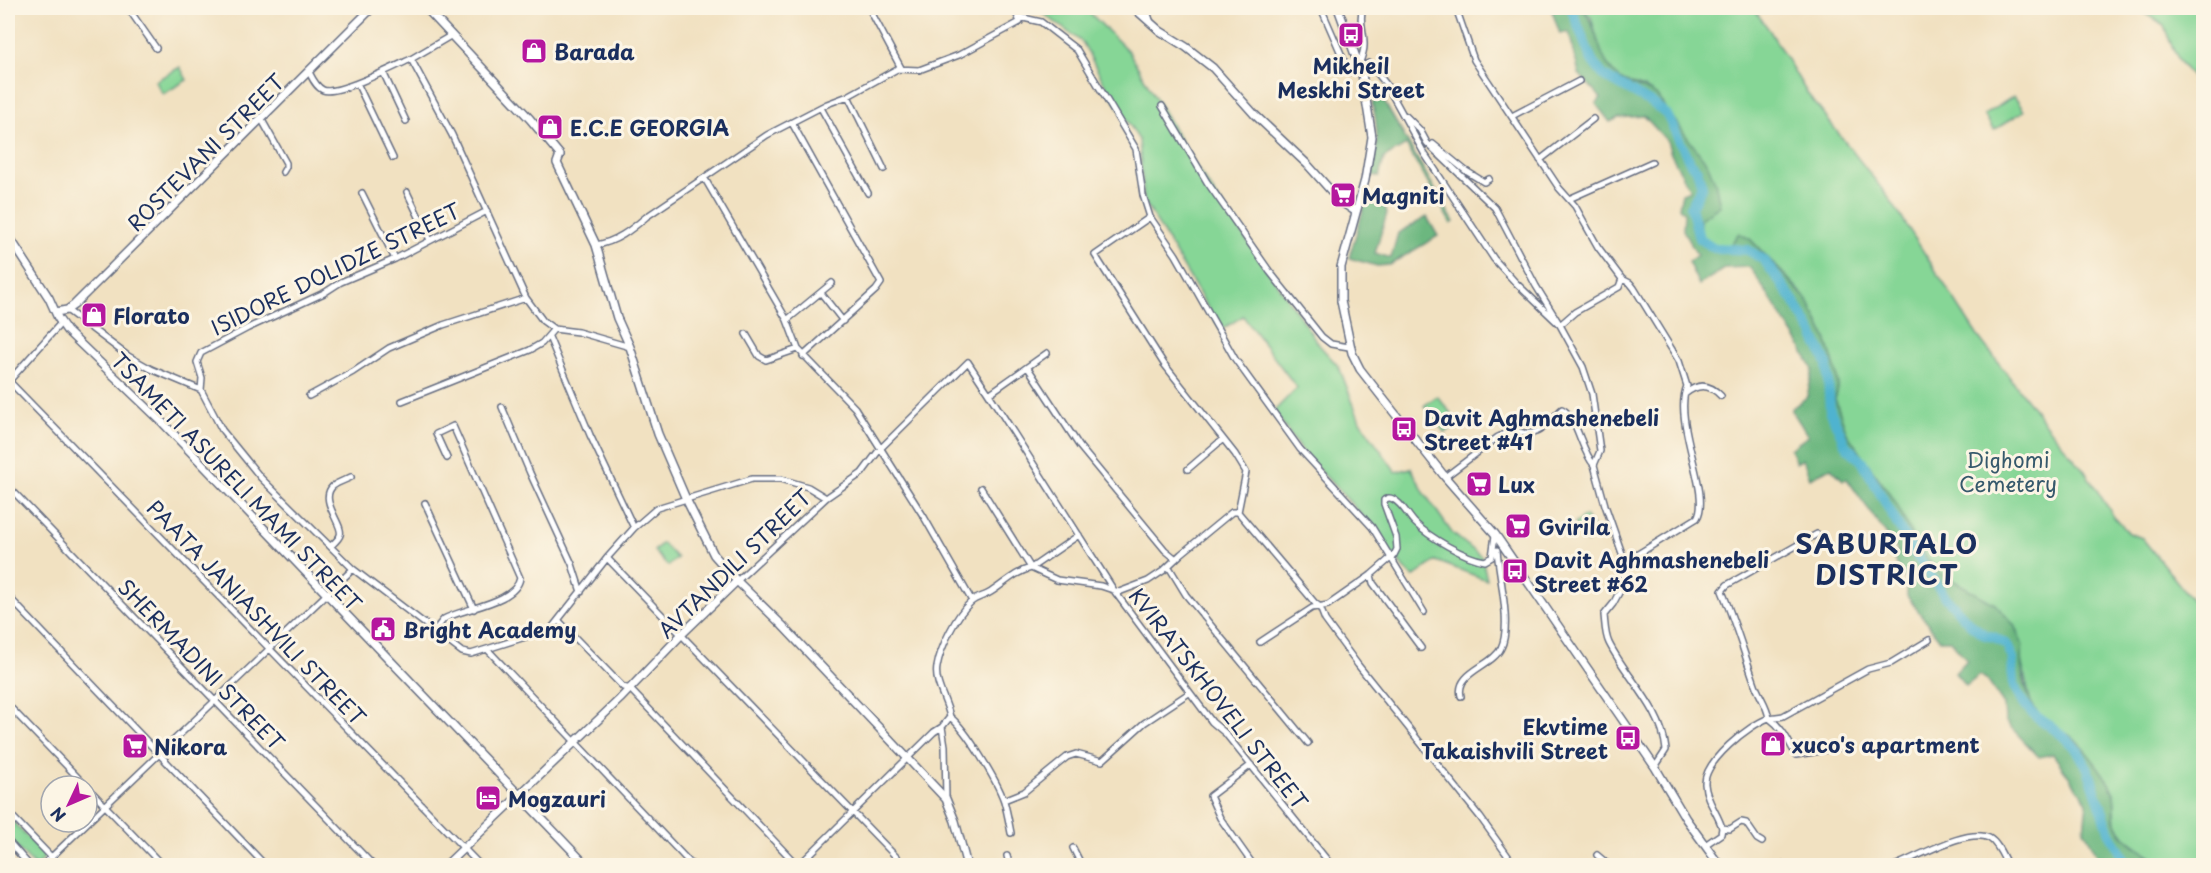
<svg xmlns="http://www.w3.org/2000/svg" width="2211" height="873" font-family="'Playpen Sans',sans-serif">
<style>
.green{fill:#86d696;stroke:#50827a;stroke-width:1.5}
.forest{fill:#6cb77f;stroke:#44736e;stroke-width:1.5}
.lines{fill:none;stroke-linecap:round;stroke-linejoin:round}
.river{stroke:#50b3cf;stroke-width:10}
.minor-casing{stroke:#666d81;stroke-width:8}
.tertiary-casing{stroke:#666d81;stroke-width:10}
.minor{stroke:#fff;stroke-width:5}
.tertiary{stroke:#fff;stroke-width:7}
.labels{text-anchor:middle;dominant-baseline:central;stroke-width:6;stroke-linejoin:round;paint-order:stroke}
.poi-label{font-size:21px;font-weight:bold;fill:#1b2f5e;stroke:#fcf5e5;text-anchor:start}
.street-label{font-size:21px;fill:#1b2f5e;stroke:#fcf5e5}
.park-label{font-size:21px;fill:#36596c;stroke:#fcf5e5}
.district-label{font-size:27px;font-weight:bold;letter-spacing:1.5px;fill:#1b2f5e;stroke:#fcf5e5}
</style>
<rect width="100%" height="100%" fill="#fcf5e5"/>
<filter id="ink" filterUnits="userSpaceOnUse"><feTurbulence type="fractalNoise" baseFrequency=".0167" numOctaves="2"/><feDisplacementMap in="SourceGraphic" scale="12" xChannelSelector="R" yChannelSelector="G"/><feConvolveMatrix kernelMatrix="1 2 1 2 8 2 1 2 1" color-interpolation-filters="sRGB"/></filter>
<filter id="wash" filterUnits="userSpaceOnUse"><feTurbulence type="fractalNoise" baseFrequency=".008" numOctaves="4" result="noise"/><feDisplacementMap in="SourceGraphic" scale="24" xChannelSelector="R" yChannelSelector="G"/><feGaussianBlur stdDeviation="1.35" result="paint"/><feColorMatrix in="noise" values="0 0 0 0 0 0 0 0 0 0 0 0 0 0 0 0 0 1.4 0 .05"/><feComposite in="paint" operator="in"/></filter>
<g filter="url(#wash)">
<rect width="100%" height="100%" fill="#f1e1c1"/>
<!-- green -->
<path class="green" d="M 1036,8 L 1085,8 L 1129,52 L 1196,167 L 1320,346 L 1339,367 L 1360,421 L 1396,472 L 1411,468 L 1425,494 L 1452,533 L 1482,557 L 1487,580 L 1436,561 L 1413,577 L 1389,551 L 1377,531 L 1300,449 L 1274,411 L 1297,388 L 1243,316 L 1221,330 L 1144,201 L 1139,140 L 1104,83 L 1083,43 Z
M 1582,8 L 1753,8 L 1770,31 L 1807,93 L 1889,198 L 1977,335 L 2050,430 L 2084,470 L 2114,517 L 2129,533 L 2142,538 L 2203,614 L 2203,865 L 2164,865 L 2128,840 L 2116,824 L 2114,793 L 2103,775 L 2075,740 L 2037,712 L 2031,703 L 2020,656 L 1995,604 L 1938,572 L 1914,540 L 1896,503 L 1847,434 L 1835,399 L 1838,388 L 1837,375 L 1826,338 L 1815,315 L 1800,291 L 1750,239 L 1732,252 L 1722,253 L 1701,234 L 1700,219 L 1719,206 L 1717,196 L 1685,135 L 1656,95 L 1645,88 L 1625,82 L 1616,76 L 1602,57 L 1591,17 Z
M 2139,8 L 2203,8 L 2203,91 C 2182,67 2174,56 2164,25 L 2142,12 Z
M 180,67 L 187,80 L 163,94 L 155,81 Z
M 2014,96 L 2024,111 L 1994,130 L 1984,115 Z
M 1437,396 L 1459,423 L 1445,433 L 1424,406 Z
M 1585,516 L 1598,535 L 1587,543 L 1574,524 Z
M 662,543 L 677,558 L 668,566 L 654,551 Z
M 8,817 L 46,856 L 38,865 L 34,865 L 8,839 Z"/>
<!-- forest -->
<path class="forest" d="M 1551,8 L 1582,8 C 1600,28 1596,59 1618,77 C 1628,86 1644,87 1656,95 L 1708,165 L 1715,182 L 1720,206 L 1700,219 L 1701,234 L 1722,253 L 1732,252 L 1731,244 L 1739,233 L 1750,239 L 1808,301 L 1826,338 L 1837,375 L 1838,388 L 1835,399 L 1847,434 L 1896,503 L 1914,540 L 1938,572 L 1995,604 L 2014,625 L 2023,646 C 2018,661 2025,690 2032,704 C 2040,721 2061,727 2074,739 C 2085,749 2112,782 2114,796 C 2116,804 2113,815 2116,823 C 2122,842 2149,854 2164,865 C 2150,866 2109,870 2100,860 L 2084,830 L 2087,802 L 2053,754 L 2039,757 L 2005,721 L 2004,705 L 1987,680 L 1980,675 L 1966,686 L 1955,673 L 1967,660 L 1950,640 L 1940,640 L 1907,596 L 1907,582 L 1892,556 L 1898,551 L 1847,479 L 1843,480 L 1831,468 L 1810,478 L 1803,459 L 1796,463 L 1790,449 L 1808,436 L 1791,409 L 1807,397 L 1813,370 L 1800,345 L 1750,267 L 1725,268 L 1699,285 L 1688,262 L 1697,255 L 1683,230 L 1684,213 L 1679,207 L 1682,193 L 1690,190 L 1671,154 L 1667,141 L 1644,116 L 1618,118 L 1610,122 L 1596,104 L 1601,98 L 1579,74 L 1569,32 L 1560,34 Z
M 1382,98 L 1454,222 L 1451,224 L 1406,145 L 1384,158 L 1379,177 L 1372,175 C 1378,151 1379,127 1372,103 Z
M 1370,196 L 1375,205 L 1382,201 L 1387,213 L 1375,253 L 1391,258 L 1398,233 L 1427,217 L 1438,236 L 1389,265 L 1377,266 L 1349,258 L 1367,197 Z"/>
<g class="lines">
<!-- river -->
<path class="river" d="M 1571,8 L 1592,61 L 1604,76 L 1655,105 L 1667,115 L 1691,164 L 1697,170 L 1702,186 L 1691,207 L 1699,238 L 1714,248 L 1748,250 L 1764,260 L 1793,300 L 1812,332 L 1827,364 L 1830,410 L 1846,446 L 1862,461 L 1905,538 L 1943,594 L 1969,623 L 1985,635 L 1994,637 L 2007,645 L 2013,659 L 2012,674 L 2015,688 L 2022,701 L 2033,714 L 2062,735 L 2078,751 L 2088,769 L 2110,833 L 2128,866
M 2145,866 L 2153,862 L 2159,866"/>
</g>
</g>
<g filter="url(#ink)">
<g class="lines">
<!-- minor casing -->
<g class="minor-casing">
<path id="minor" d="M 128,8 L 156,48
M 869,8 L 901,68
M 1146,8 L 1151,23
M 1321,8 L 1349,72 L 1369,63 L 1386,84 L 1424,153 L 1494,259 L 1515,282 L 1560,325 L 1583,367 L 1592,394 L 1600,451 L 1594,465 L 1605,505 L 1625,562 L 1622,587 L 1613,604 L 1604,615 C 1605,624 1605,635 1609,643 C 1627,679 1662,708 1666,750 L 1655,767
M 1456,8 L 1474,60 L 1559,188 L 1575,206 L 1598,247 L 1622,279 L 1630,283 L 1634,288 L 1679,361 L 1687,386 C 1672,421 1712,494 1697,518 L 1625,562
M 1019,17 L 1041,22 L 1077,50 L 1136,149 L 1143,195 L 1150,217 L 1176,255 L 1235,359 L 1300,449 L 1372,527 L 1424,612
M 452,35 L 411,59 L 452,135 L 526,298 L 543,321 L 554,329 L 578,332 L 630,347
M 1359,65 C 1361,59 1364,52 1364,46 C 1365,33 1358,20 1363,8
M 309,72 C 312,78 316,87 323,90 C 337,96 396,66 411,59
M 383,72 L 406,121
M 357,83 L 393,158
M 848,96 L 884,169
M 1162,106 L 1207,182 L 1270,272 L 1322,337 L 1331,344 L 1349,347
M 821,108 L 868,193
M 1406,116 L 1420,130 L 1427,143 L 1495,208 L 1536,286 L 1560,325 L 1575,312 L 1619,287 L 1622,279
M 1512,116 L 1579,81
M 262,120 L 286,163 L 286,167 L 283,172
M 792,123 L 881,283 L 876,290 L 803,356
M 1433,144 L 1466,171 L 1484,182 L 1489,179
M 1540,160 L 1593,119
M 705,179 L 787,320 L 798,349 L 855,408 L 924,517 L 972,601
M 407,192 L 430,240
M 362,193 L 395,259
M 1569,199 L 1652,162
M 1150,217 L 1095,255 L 1164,364 L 1235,454 L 1246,472 L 1238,512
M 596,245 C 616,242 631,230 646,217 L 767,135 L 827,104 L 848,96 L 897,69 L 919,70 L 959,55 L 1020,22 L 1014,8
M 821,293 L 843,321
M 67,310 L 128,356 L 151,369 L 201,390 L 222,430 L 261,478 L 353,569 L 462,652 L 471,654 L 487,649 L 693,866
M 787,320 L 832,283
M 746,334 L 759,356 L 766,360 L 798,349
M 549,337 L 590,435 L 634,528
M 1028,368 L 1080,447 L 1165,550 L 1176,559
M 9,381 L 481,866
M 9,381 L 61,323
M 201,390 L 202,378 L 197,362 L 201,353 L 248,328 L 324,293 L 341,282 L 395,259 L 487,211
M 989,394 L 1115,592 L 1212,722 L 1225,733 L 1332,866
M 1685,394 C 1698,383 1710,384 1721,396
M 309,396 L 353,372 L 389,348 L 443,325 L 526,298
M 402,401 L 530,350 L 542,343 L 554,329
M 502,407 L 530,473 L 572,564 L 581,592
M 1188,469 L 1223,439
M 1445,477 L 1498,437 L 1513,430 C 1539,440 1544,426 1562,409 C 1577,416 1581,451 1594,465
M 8,486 L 374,866
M 981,488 L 1031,568 L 1079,535
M 425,503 L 474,609
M 1238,512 L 1315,603 L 1320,607 L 1325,620 L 1358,665 L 1480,817 L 1515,866
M 1817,534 L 1727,585 L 1722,591 C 1735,622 1744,653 1755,684 C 1759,696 1767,705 1769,718 C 1783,728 1788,741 1796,755 L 1843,747
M 331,546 C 334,543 339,539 340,535 C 344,525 318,500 333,486 C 338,482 346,480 351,477
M 607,558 L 905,866
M 1169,567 L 1186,595 L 1308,743
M 1371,575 L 1373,583 L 1421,648
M 737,581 L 826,498 L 862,473 L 880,449 L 968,362 L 989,394 L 1047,353
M 8,596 L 266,866
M 559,621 L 623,687 L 630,689 L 798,866
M 435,630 C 438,627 441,622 444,619 C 463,608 516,603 520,578 L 453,426 L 436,434 L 447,458
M 1260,642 L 1312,608 L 1328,605 L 1371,575 L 1394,555 L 1397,549 L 1396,537 L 1384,504 L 1384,500 C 1388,498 1389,497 1393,499 C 1402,503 1408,516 1415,523 C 1429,537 1465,558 1485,561 L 1492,557 L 1495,535
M 487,649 L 551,629 L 607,558 L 634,528 L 657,508 L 752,479 L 781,479 L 808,487 L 826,498
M 1461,696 C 1455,672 1493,666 1501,648 C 1512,626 1499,576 1497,550
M 8,705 L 86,786
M 950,717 C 966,729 997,781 1004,801 C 1007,811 1009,823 1011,833
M 1251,765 L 1210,796 L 1220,818 L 1254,866
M 87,787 L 163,866
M 946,799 L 945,746 L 942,727 L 950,717 C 947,701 934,683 937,667 C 940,648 956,615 971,602 C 977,597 985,596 991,592 C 1005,583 1015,572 1031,568 L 1057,580 L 1101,586 L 1119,592 L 1148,581 L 1163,571 L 1181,554 L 1232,512 L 1238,512
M 1004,800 L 1024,792 L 1067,757 L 1076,754 L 1102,761 L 1144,723 L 1189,693
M 8,812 L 60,866
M 1722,828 L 1730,829 L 1741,822 L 1746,823 L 1757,839 L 1762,842
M 8,841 L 30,866
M 1705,845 L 1721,834 L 1722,828 C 1718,813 1706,801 1705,784 C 1704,761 1749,725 1769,718 C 1773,717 1779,717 1783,716 L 1868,669 L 1891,663 L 1929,640
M 1073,848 L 1082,866
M 1597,855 L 1610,866
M 1007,856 L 1010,866
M 42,866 L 353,569
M 798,866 L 934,732 L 942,727
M 1782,866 L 1783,864
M 1894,866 C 1916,858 1968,827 1989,838 C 1998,843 2003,857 2008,866"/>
</g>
<!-- tertiary casing -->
<g class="tertiary-casing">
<path id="tertiary" d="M 426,8 L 530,119 L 560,155 L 557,163 L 596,245 L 617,318 L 630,347 L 658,434 L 686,499 L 714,555 L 737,581 L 782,625 L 946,799 L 955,821 L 967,866
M 1134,8 L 1160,31 L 1186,47 L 1213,68 L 1254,114 L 1307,164 L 1340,201 L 1355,211
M 1338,8 L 1362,74 L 1372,137 L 1365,180 L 1341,267 L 1341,301 L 1352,353 L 1360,369 L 1381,396 L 1445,477 L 1495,534 L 1655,767 L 1686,819 L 1720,866
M 8,235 L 49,298 L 58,318 L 67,331 L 163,423 L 587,866
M 56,312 L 67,310 L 74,305 L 372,8
M 445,866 L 620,699 L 681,635 L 737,581"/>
</g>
<!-- minor -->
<use href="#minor" class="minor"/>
<!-- tertiary -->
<use href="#tertiary" class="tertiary"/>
</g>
</g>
<!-- icons -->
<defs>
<g id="bus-square" transform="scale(1.35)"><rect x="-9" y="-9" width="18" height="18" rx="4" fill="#b5179e" stroke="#fcf5e5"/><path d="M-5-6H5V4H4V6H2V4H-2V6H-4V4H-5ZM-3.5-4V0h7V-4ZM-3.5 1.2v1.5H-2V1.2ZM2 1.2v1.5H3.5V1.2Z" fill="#fff"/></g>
<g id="shop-square" transform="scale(1.35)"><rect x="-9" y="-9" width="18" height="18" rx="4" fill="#b5179e" stroke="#fcf5e5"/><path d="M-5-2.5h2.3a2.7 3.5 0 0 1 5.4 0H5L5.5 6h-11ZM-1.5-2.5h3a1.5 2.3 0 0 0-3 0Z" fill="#fff"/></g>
<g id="supermarket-square" transform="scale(1.35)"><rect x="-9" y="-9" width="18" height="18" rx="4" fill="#b5179e" stroke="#fcf5e5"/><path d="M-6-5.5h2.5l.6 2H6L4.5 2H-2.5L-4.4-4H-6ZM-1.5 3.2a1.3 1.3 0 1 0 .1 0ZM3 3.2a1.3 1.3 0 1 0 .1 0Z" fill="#fff"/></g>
<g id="civic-square" transform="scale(1.35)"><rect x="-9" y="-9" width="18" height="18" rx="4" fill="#b5179e" stroke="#fcf5e5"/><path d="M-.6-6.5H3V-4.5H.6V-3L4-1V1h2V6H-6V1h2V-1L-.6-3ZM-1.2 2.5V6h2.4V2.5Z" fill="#fff"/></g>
<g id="hotel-square" transform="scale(1.35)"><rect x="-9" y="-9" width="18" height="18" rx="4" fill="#b5179e" stroke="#fcf5e5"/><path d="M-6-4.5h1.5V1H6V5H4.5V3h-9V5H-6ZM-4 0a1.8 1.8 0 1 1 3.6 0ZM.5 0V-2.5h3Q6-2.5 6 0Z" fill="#fff"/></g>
</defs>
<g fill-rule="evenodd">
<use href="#bus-square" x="1351" y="35"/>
<use href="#shop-square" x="534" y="51"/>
<use href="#shop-square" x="550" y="127"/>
<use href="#supermarket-square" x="1343" y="195"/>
<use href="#shop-square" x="94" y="315"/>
<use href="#bus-square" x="1404" y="429"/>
<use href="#supermarket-square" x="1479" y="484"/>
<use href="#supermarket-square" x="1518" y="526"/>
<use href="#bus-square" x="1515" y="571"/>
<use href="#civic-square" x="383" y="629"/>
<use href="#bus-square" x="1628" y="738"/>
<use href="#shop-square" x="1773" y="744"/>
<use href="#supermarket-square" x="135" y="746"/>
<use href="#hotel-square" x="488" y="798"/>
</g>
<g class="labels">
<!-- poi labels -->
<g class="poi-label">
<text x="554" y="51">Barada</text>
<text x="1351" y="65" text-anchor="middle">Mikheil<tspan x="1351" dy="24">Meskhi Street</tspan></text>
<text x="570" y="127">E.C.E GEORGIA</text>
<text x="1362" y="195">Magniti</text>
<text x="113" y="315">Florato</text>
<text x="1424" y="417">Davit Aghmashenebeli<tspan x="1424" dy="24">Street #41</tspan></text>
<text x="1498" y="484">Lux</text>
<text x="1538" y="526">Gvirila</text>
<text x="1534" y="559">Davit Aghmashenebeli<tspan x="1534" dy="24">Street #62</tspan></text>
<text x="403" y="629">Bright Academy</text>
<text x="1608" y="726" text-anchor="end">Ekvtime<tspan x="1608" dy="24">Takaishvili Street</tspan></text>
<text x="1792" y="744">xuco's apartment</text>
<text x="154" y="746">Nikora</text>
<text x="508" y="798">Mogzauri</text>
</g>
<!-- street labels -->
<g class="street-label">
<text transform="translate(205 152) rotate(-45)">ROSTEVANI STREET</text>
<text transform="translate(335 268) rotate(-26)">ISIDORE DOLIDZE STREET</text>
<text transform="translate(237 481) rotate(46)">TSAMETI ASURELI MAMI STREET</text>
<text transform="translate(734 563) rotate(-44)">AVTANDILI STREET</text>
<text transform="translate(257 612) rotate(46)">PAATA JANIASHVILI STREET</text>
<text transform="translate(202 664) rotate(46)">SHERMADINI STREET</text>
<text transform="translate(1219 698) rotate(52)">KVIRATSKHOVELI STREET</text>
</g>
<!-- park labels -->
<g class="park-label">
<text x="2008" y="459">Dighomi<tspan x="2008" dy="24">Cemetery</tspan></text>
</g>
<!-- district labels -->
<g class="district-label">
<text x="1887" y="542">SABURTALO<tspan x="1887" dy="31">DISTRICT</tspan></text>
</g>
</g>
<!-- margin -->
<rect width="2211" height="873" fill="none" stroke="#fcf5e5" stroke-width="30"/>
<!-- north arrow -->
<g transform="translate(69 804) rotate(226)"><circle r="28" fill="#fcf5e5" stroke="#a2a6af" stroke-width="1.5"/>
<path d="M0-4.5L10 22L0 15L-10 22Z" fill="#b5179e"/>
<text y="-9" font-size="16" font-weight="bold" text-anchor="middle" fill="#1b2f5e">N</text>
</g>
</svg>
